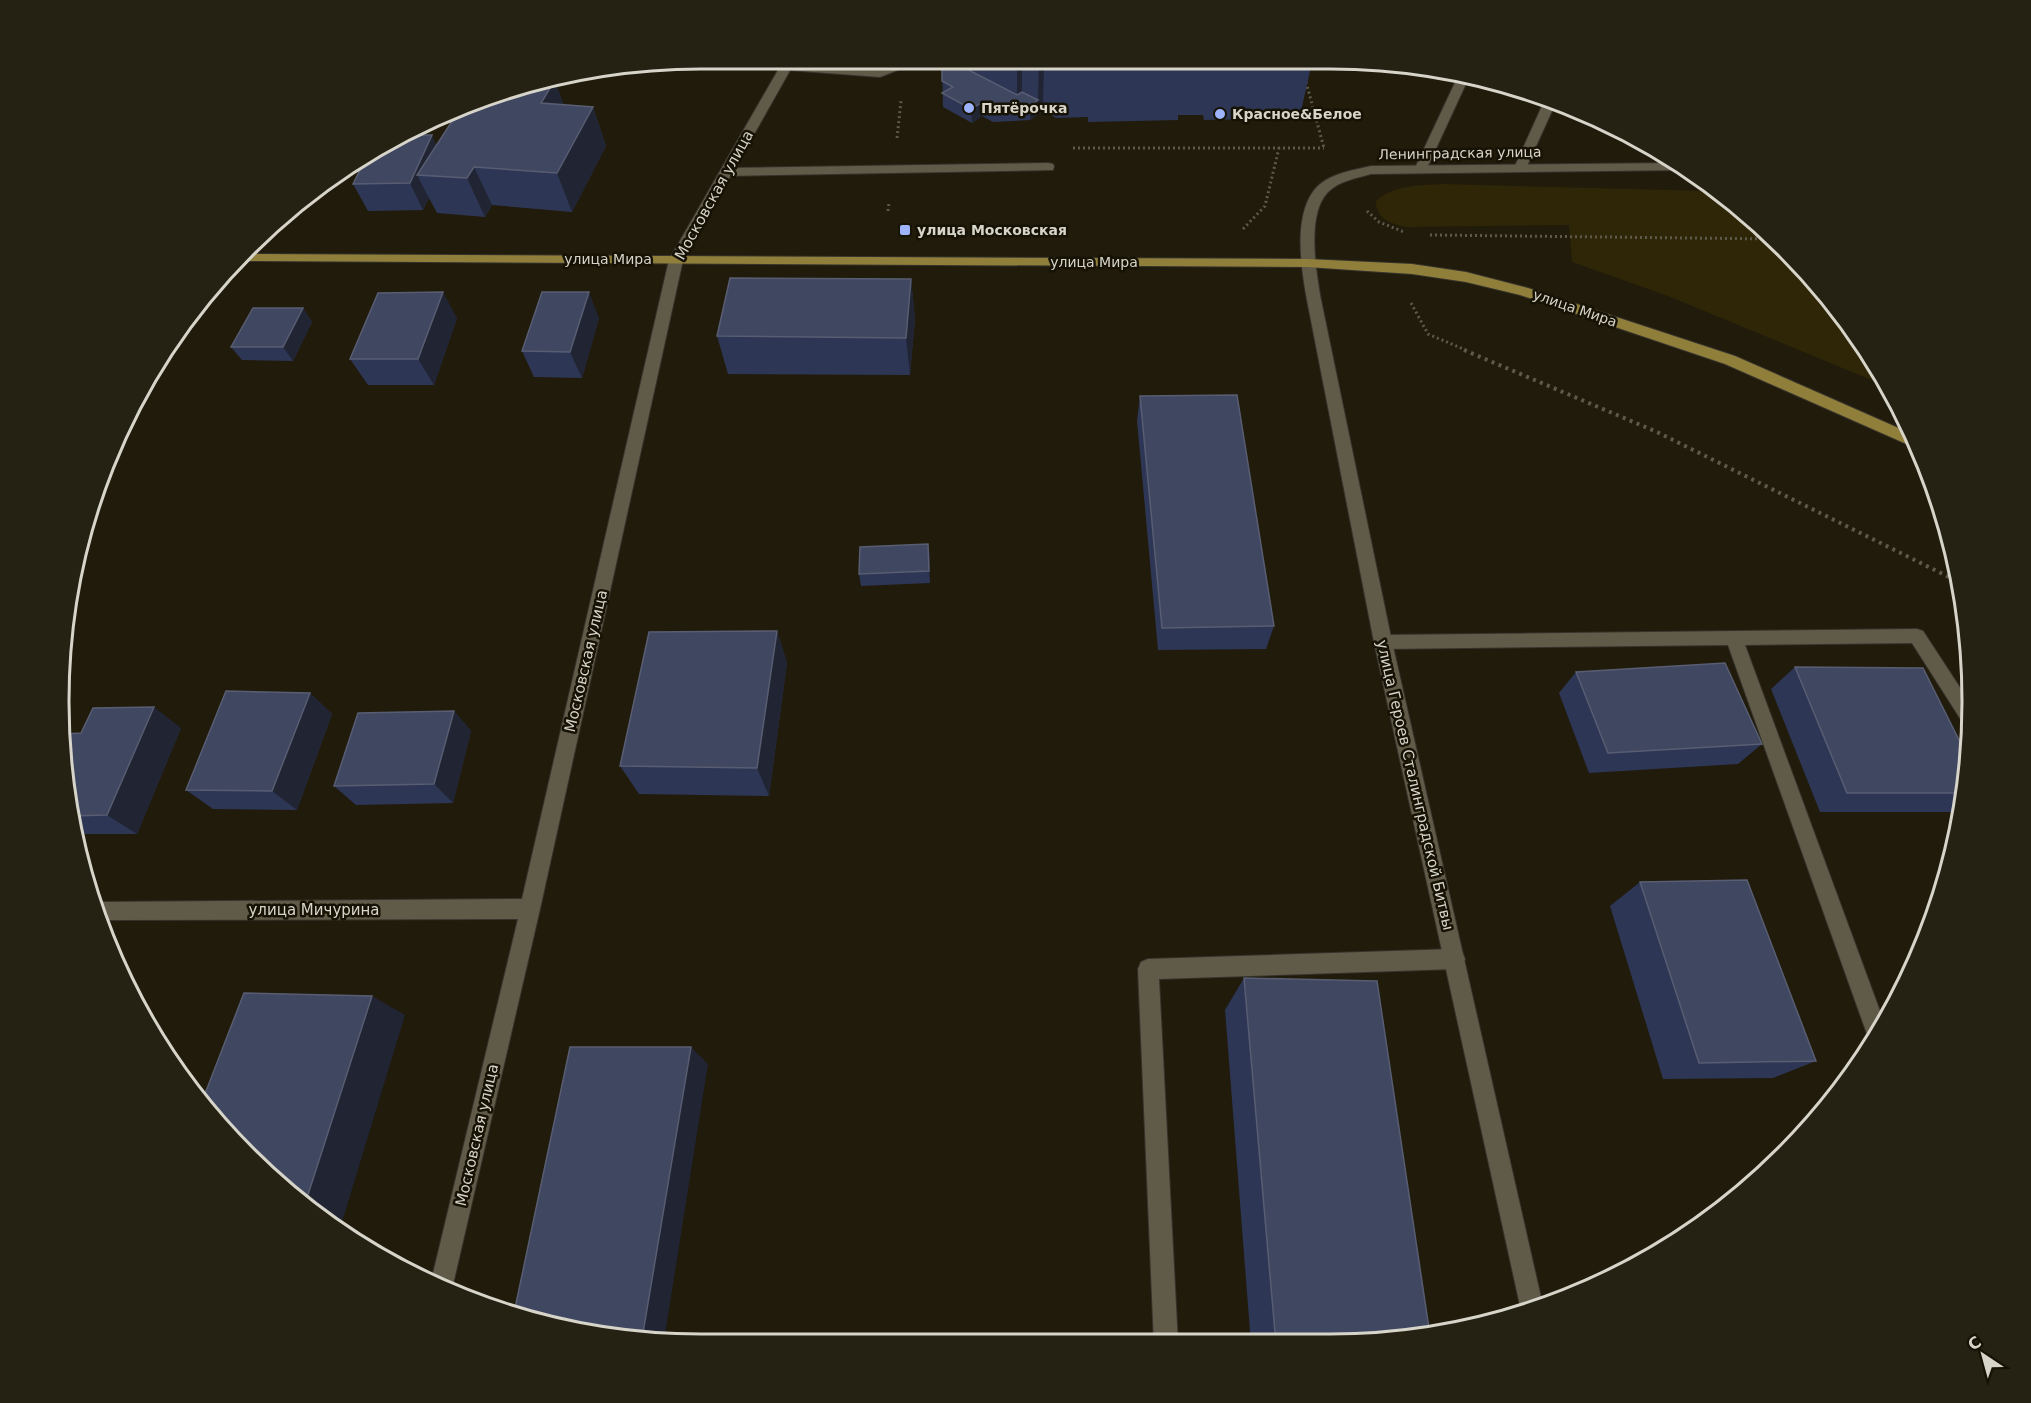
<svg xmlns="http://www.w3.org/2000/svg" width="2031" height="1403" font-family="'DejaVu Sans',sans-serif">
<style>
.green{fill:#2e2607}
.lines{fill:none;stroke-linecap:round;stroke-linejoin:round}
.lane-casing{stroke:#36332c;stroke-width:2}
.street-casing{stroke:#36332c;stroke-width:2}
.secondary-casing{stroke:#36332c;stroke-width:2}
.primary-casing{stroke:#36332c;stroke-width:2}
.path-far1{stroke:#5d594b;stroke-width:3;stroke-dasharray:2 3;stroke-linecap:butt}
.path{stroke:#5d594b;stroke-width:4;stroke-dasharray:3 4.5;stroke-linecap:butt}
.lane{fill:#605b49;fill-rule:evenodd}
.street{fill:#605b49;fill-rule:evenodd}
.secondary{fill:#605b49;fill-rule:evenodd}
.primary{fill:#907e3b;fill-rule:evenodd}
.wall{fill:#2e3655}
.shaded-wall{fill:#212432}
.building{fill:#404761;stroke:#585d72;stroke-width:1.5}
.poi-dot{fill:#9db4fd;stroke:#161204;stroke-width:2}
.labels{text-anchor:middle;dominant-baseline:central;stroke-width:5;stroke-linejoin:round;paint-order:stroke}
.far-poi-label{font-size:14px;font-weight:bold;fill:#d7d4ca;stroke:#161204;text-anchor:start}
.far-street-label{font-size:14px;fill:#d7d4ca;stroke:#161204}
.street-label{font-size:15px;fill:#d7d4ca;stroke:#161204}
.rim{fill:none;stroke:#d7d4ca;stroke-width:3}
</style>
<rect width="100%" height="100%" fill="#201b0b"/>
<!-- green -->
<path class="green" d="M 1442,184 L 1711,191 L 1784,247 L 1864,345 L 1886,386 L 1668,296 L 1572,262 L 1569,225 L 1407,227 C 1391,224 1376,219 1376,201 C 1394,184 1419,186 1442,184 Z"/>
<g class="lines">
<!-- lane casing -->
<g class="lane-casing">
<path id="lane" d="M 894,58 L 906,58 L 903,68 L 880,77 L 787,70 L 781,66 L 787,62 L 879,69 L 893,63 Z
M 1460,72 L 1470,75 L 1427,168 L 1421,172 L 1416,171 L 1415,168 Z
M 1546,97 L 1556,102 L 1527,166 L 1521,170 L 1516,169 L 1515,166 Z
M 1048,163 L 1053,164 L 1054,167 L 1053,170 L 727,176 L 721,172 L 727,168 Z
M 1917,629 L 1923,631 L 1972,706 L 1970,727 L 1965,726 L 1912,643 L 1745,645 L 1884,1022 L 1873,1042 L 1867,1034 L 1728,645 L 1383,649 L 1377,647 L 1374,642 L 1377,637 L 1383,635 Z
M 1455,949 L 1462,952 L 1465,959 L 1462,966 L 1455,969 L 1159,979 L 1178,1344 L 1154,1344 L 1138,969 L 1141,962 L 1148,959 Z"/>
</g>
<!-- street casing -->
<g class="street-casing">
<path id="street" d="M 785,58 L 797,58 L 683,260 L 540,909 L 451,1293 L 431,1282 L 518,919 L 102,920 L 96,902 L 522,899 L 669,260 Z"/>
</g>
<!-- secondary casing -->
<g class="secondary-casing">
<path id="secondary" d="M 1675,163 L 1684,170 L 1371,174 C 1357,178 1339,181 1328,192 C 1306,214 1316,272 1321,300 L 1392,642 L 1542,1302 L 1521,1310 L 1374,642 L 1307,300 C 1301,267 1292,210 1319,185 C 1333,173 1354,170 1371,166 Z"/>
</g>
<!-- primary casing -->
<g class="primary-casing">
<path id="primary" d="M 245,254 L 1307,259 L 1412,264 L 1466,272 L 1528,288 L 1735,356 L 1912,434 L 1919,447 L 1911,446 L 1725,364 L 1520,295 L 1466,282 L 1412,274 L 1307,267 L 237,261 Z"/>
</g>
<!-- path-far1 -->
<path class="path-far1" d="M 1306,82 L 1324,148
M 897,138 L 901,101
M 1073,148 L 1324,148
M 888,211 L 889,202
M 1367,211 L 1379,222 L 1404,232
M 1243,229 L 1265,206 L 1279,148
M 1430,235 L 1774,239
M 1411,303 L 1428,334 L 1468,351"/>
<!-- path -->
<path class="path" d="M 1464,350 L 1657,432 L 1961,583"/>
<!-- lane -->
<use href="#lane" class="lane"/>
<!-- street -->
<use href="#street" class="street"/>
<!-- secondary -->
<use href="#secondary" class="secondary"/>
<!-- primary -->
<use href="#primary" class="primary"/>
</g>
<!-- wall -->
<path class="wall" d="M 702,58 L 722,58 L 720,63 L 694,60 Z
M 947,58 L 1313,58 L 1301,111 L 1290,111 L 1288,118 L 1204,120 L 1203,115 L 1178,115 L 1178,120 L 1088,122 L 1088,117 L 1056,118 L 1043,111 L 1030,120 L 993,122 L 982,116 L 972,123 L 943,107 L 942,62 Z
M 564,105 L 593,107 L 606,146 L 572,212 L 492,205 L 485,217 L 437,213 L 429,198 L 423,210 L 368,211 L 353,184 L 364,162 L 361,158 L 409,132 L 410,135 L 437,145 L 473,110 Z
M 911,279 L 915,318 L 910,375 L 728,374 L 717,336 Z
M 303,308 L 312,322 L 293,361 L 242,360 L 231,347 Z
M 190,317 L 190,318 L 161,371 L 151,371 Z
M 457,318 L 434,385 L 368,385 L 350,359 Z
M 599,318 L 582,378 L 534,377 L 522,351 Z
M 1140,396 L 1274,626 L 1266,649 L 1158,650 L 1137,421 Z
M 930,556 L 930,583 L 861,586 L 859,574 Z
M 777,631 L 787,663 L 769,796 L 639,794 L 620,766 Z
M 1795,667 L 1967,756 L 1962,808 L 1954,812 L 1820,812 L 1771,689 Z
M 1576,672 L 1762,744 L 1738,764 L 1589,773 L 1559,693 Z
M 310,693 L 332,714 L 297,810 L 213,809 L 186,790 Z
M 454,711 L 471,731 L 453,803 L 356,805 L 334,786 Z
M 181,728 L 137,834 L 73,834 L 71,827 L 62,734 Z
M 1640,882 L 1816,1061 L 1773,1078 L 1663,1079 L 1610,906 Z
M 1244,978 L 1329,1344 L 1251,1344 L 1225,1010 Z
M 1706,1221 L 1692,1232 L 1690,1224 Z"/>
<!-- shaded-wall -->
<path class="shaded-wall" d="M 1017,58 L 1022,58 L 1022,106 L 1017,107 Z
M 1039,58 L 1044,58 L 1043,111 L 1030,120 L 1030,106 L 1038,100 Z
M 555,80 L 569,119 L 541,103 Z
M 981,103 L 982,116 L 972,123 L 971,109 Z
M 593,107 L 606,146 L 572,212 L 557,173 Z
M 432,135 L 444,162 L 417,175 L 429,198 L 423,210 L 410,183 Z
M 474,167 L 492,205 L 485,217 L 467,178 Z
M 911,279 L 915,318 L 910,375 L 906,338 Z
M 443,292 L 457,318 L 434,385 L 418,359 Z
M 589,292 L 599,318 L 582,378 L 570,352 Z
M 303,308 L 312,322 L 293,361 L 283,347 Z
M 190,317 L 190,318 L 161,371 L 156,365 Z
M 928,544 L 930,556 L 930,583 L 929,571 Z
M 777,631 L 787,663 L 769,796 L 757,768 Z
M 310,693 L 332,714 L 297,810 L 272,791 Z
M 154,707 L 181,728 L 137,834 L 107,815 Z
M 454,711 L 471,731 L 453,803 L 434,784 Z
M 372,996 L 405,1015 L 339,1232 L 305,1204 Z
M 691,1047 L 708,1064 L 664,1341 L 642,1339 Z"/>
<!-- building -->
<path class="building" d="M 947,58 L 959,58 L 965,62 L 959,65 L 1017,95 L 1022,92 L 1038,100 L 1030,106 L 993,109 L 981,103 L 971,109 L 942,93 L 953,87 L 942,81 L 942,62 Z
M 544,79 L 555,80 L 541,103 L 593,107 L 557,173 L 474,167 L 467,178 L 417,175 L 460,109 L 473,110 L 480,99 L 535,81 Z
M 404,135 L 432,135 L 410,183 L 353,184 L 368,154 Z
M 730,278 L 911,279 L 906,338 L 717,336 Z
M 443,292 L 418,359 L 350,359 L 378,293 Z
M 542,292 L 589,292 L 570,352 L 522,351 Z
M 253,308 L 303,308 L 283,347 L 231,347 Z
M 1237,395 L 1274,626 L 1162,628 L 1140,396 Z
M 928,544 L 929,571 L 859,574 L 860,547 Z
M 777,631 L 757,768 L 620,766 L 649,632 Z
M 1725,663 L 1762,744 L 1608,753 L 1576,672 Z
M 1795,667 L 1923,668 L 1967,756 L 1963,793 L 1847,793 Z
M 226,691 L 310,693 L 272,791 L 186,790 Z
M 154,707 L 107,815 L 70,816 L 62,734 L 81,733 L 93,708 Z
M 454,711 L 434,784 L 334,786 L 358,713 Z
M 1747,880 L 1816,1061 L 1699,1063 L 1640,882 Z
M 1244,978 L 1377,981 L 1430,1335 L 1329,1344 L 1276,1344 Z
M 244,993 L 372,996 L 305,1204 L 247,1156 L 201,1104 Z
M 570,1047 L 691,1047 L 642,1339 L 576,1332 L 514,1313 Z"/>
<!-- markers -->
<g class="poi-dot">
<circle cx="969" cy="108" r="6"/>
<circle cx="1220" cy="114" r="6"/>
<rect x="899" y="224" width="12" height="12" rx="3"/>
</g>
<g class="labels">
<!-- far-poi labels -->
<g class="far-poi-label">
<text x="981" y="108">Пятёрочка</text>
<text x="1232" y="114">Красное&amp;Белое</text>
<text x="917" y="230">улица Московская</text>
</g>
<!-- far-street labels -->
<g class="far-street-label">
<text transform="translate(1460 153) rotate(-1)">Ленинградская улица</text>
<text x="608" y="259">улица Мира</text>
<text x="1094" y="262">улица Мира</text>
<text transform="translate(1575 308) rotate(19)">улица Мира</text>
</g>
<!-- street labels -->
<g class="street-label">
<text transform="translate(714 195) rotate(-61)">Московская улица</text>
<text transform="translate(586 661) rotate(-77)">Московская улица</text>
<text transform="translate(1415 785) rotate(77)">улица Героев Сталинградской Битвы</text>
<text x="314" y="910">улица Мичурина</text>
<text transform="translate(477 1135) rotate(-77)">Московская улица</text>
</g>
</g>
<!-- crop -->
<path d="M0 0H2031V1403H0ZM701 69H1330A632 632 0 0 1 1962 701V702A632 632 0 0 1 1330 1334H701A632 632 0 0 1 69 702V701A632 632 0 0 1 701 69Z" fill="#252214" fill-rule="evenodd"/>
<path class="rim" d="M701 69H1330A632 632 0 0 1 1962 701V702A632 632 0 0 1 1330 1334H701A632 632 0 0 1 69 702V701A632 632 0 0 1 701 69Z"/>
<!-- north arrow -->
<g transform="translate(1983 1355) rotate(324)" stroke="#161204" stroke-width="4.5" paint-order="stroke">
<path d="M0-4.5L10 22L0 15L-10 22Z" fill="#d7d4ca"/>
<text y="-9" font-size="16" font-weight="bold" text-anchor="middle" fill="#d7d4ca">С</text>
</g>
</svg>
